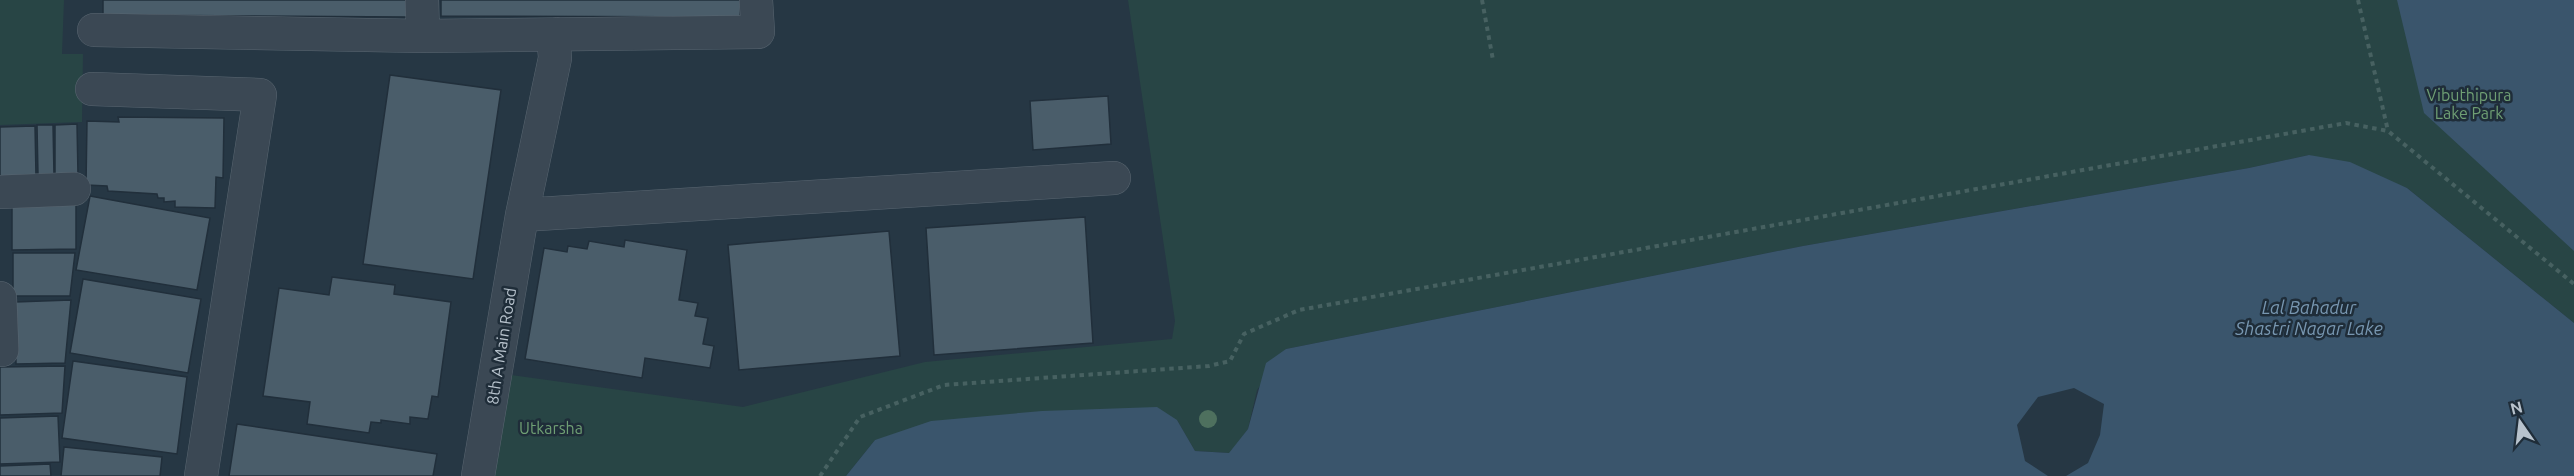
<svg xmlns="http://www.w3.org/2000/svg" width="2574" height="476" font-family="Ubuntu,sans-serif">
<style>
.green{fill:#284545}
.water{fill:#3a556c}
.building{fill:#4a5d6a;stroke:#212f3b;stroke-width:1.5}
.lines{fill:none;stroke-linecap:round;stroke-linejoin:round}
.minor-casing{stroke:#596671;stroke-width:34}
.path{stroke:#476161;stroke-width:4;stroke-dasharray:4.5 4.5;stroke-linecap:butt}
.minor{stroke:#3b4854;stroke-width:33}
.tree{fill:#4e705e}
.labels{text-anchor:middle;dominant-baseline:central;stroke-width:5;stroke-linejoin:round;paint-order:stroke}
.park-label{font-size:16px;fill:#6f9f74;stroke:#1f2d39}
.street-label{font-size:16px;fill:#b8c3cd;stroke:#1f2d39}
.water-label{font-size:18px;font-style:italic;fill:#7897b1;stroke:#1f2d39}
</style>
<rect width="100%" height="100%" fill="#263744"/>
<!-- green -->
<path class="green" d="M 0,0 L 64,0 L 62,54 L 83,54 L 82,122 L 0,125 Z
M 1128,0 L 2574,0 L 2574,323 L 2407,188 L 2309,155 L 2249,168 L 1803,246 L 1286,349 L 1257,390 L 1248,429 L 1230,453 L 1195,451 L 1177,420 L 875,440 L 846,476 L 494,476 L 511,375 L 743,407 L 925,362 L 1172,339 L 1175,321 Z"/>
<!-- water -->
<path class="water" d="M 2397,0 L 2574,0 L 2574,251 L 2424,113 Z
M 2309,155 L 2350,162 L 2407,188 L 2574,323 L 2574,476 L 2066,476 L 2088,463 L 2100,435 L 2104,404 L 2074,388 L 2038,397 L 2017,425 L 2025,461 L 2048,476 L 846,476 L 875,440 L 931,421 L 1042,411 L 1157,407 L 1177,420 L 1195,451 L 1229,453 L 1248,429 L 1266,363 L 1286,349 L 1803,246 L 2249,168 Z"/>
<!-- building -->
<path class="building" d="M 103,0 L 408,0 L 408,17 L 103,15 Z
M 441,0 L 741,0 L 740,17 L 441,16 Z
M 390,75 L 501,90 L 473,279 L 363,264 Z
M 1108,96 L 1111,144 L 1033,150 L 1030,101 Z
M 118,117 L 224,118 L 223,178 L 216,177 L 215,208 L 175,207 L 175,201 L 164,202 L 164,198 L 158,198 L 157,194 L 108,191 L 107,186 L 86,185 L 87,121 L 119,122 Z
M 77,124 L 78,175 L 55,175 L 55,125 Z
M 37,125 L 53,125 L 54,175 L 38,175 Z
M 35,126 L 36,176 L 0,177 L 0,127 Z
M 90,196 L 210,218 L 197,290 L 76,270 Z
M 76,203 L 76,249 L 12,250 L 12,204 Z
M 1085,217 L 1093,343 L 934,355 L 926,228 Z
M 889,231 L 900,356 L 739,370 L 728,245 Z
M 625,240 L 687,250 L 679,300 L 698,303 L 695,316 L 708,318 L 703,344 L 714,346 L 710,368 L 645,358 L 642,378 L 525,359 L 544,248 L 567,252 L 568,246 L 587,249 L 589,241 L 624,247 Z
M 13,253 L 75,253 L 70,296 L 13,296 Z
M 332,277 L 395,285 L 394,294 L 451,302 L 438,397 L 432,396 L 428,419 L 410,417 L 410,424 L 381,420 L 381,423 L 371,422 L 369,433 L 307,424 L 310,402 L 263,396 L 279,288 L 329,295 Z
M 83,279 L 201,299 L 188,373 L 70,353 Z
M 71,300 L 65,363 L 16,364 L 15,302 Z
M 73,361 L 187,377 L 177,454 L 62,438 Z
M 65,366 L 62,413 L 0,415 L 0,367 Z
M 58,416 L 60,462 L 0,464 L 0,418 Z
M 237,424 L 437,454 L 433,476 L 229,476 Z
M 64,447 L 162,457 L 160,476 L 61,476 Z
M 50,464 L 51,476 L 0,476 L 0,466 Z"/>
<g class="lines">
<!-- minor casing -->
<g class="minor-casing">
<path id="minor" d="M 422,0 L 423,36 L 758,32 L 756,0
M 94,30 L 423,36
M 92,89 L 260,95 L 201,476
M 0,192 L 74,189
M 522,215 L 1114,178
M 0,298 L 2,350 L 0,350
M 478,476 L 522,215 L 555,58 L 554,45 L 556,34"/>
</g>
<!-- path -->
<path class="path" d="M 1482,0 L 1493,60
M 2358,0 L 2388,131
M 820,476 L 860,417 L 944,385 L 1209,366 L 1230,361 L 1244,334 L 1299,310 L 2346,123 L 2388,131 L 2574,284"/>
<!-- minor -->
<use href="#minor" class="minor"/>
</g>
<!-- trees -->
<circle class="tree" cx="1208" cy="419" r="9"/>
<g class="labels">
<!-- park labels -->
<g class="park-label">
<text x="2469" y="95">Vibuthipura<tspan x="2469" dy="18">Lake Park</tspan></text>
<text x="551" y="428">Utkarsha</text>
</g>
<!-- street labels -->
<g class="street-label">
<text transform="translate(501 346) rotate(-81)">8th A Main Road</text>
</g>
<!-- water labels -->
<g class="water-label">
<text x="2309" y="307">Lal Bahadur<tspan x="2309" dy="21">Shastri Nagar Lake</tspan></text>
</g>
</g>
<!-- north arrow -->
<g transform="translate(2520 422) rotate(346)" stroke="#1f2d39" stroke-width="4.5" paint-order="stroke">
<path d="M0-4.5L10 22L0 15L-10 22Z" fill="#b8c3cd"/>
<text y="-9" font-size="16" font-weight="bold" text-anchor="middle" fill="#b8c3cd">N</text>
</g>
</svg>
